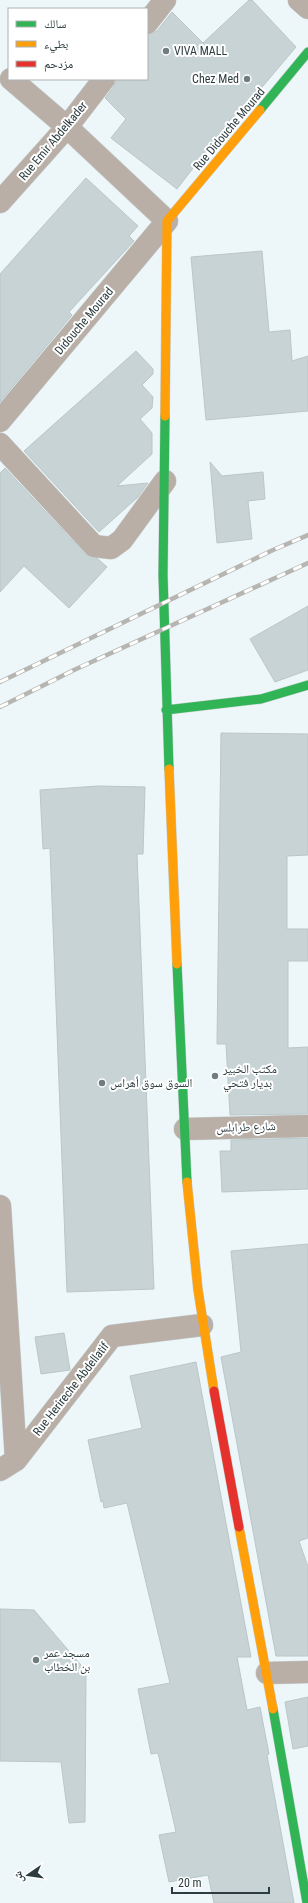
<svg xmlns="http://www.w3.org/2000/svg" width="308" height="1903" font-family="'Roboto Condensed','Noto Naskh Arabic',sans-serif">
<style>
.building{fill:#c7d3d5;stroke:#bac6c8}
.lines{fill:none;stroke-linecap:round;stroke-linejoin:round}
.street-casing{stroke:#c7d0d2;stroke-width:23}
.fast-casing{stroke:#c7d0d2;stroke-width:10}
.slow-casing{stroke:#c7d0d2;stroke-width:10}
.jam-casing{stroke:#c7d0d2;stroke-width:10}
.street{stroke:#b9afa7;stroke-width:22}
.fast{stroke:#30b455;stroke-width:9}
.slow{stroke:#ff9f0a;stroke-width:9}
.jam{stroke:#e5322d;stroke-width:9}
.rail-casing{stroke:#b6b5b1;stroke-width:4.5}
.rail{stroke:#fff;stroke-width:3;stroke-dasharray:9;stroke-linecap:butt}
.poi-dot{fill:#707d80;stroke:#fff;stroke-width:1.5}
.labels{text-anchor:middle;dominant-baseline:central;stroke-width:4;stroke-linejoin:round;paint-order:stroke}
.poi-label{font-size:12px;fill:#2c3c3f;stroke:#fff;text-anchor:start}
.street-label{font-size:12px;fill:#2c3c3f;stroke:#fff}
</style>
<rect width="100%" height="100%" fill="#edf6f8"/>
<!-- building -->
<path class="building" d="M 249,0 L 252,0 L 296,47 L 252,99 L 230,120 L 177,189 L 111,138 L 126,119 L 105,98 L 114,86 L 116,79 L 147,79 L 147,35 L 157,31 L 172,12 L 203,43 Z
M 86,178 L 138,226 L 129,236 L 134,241 L 69,312 L 72,315 L 0,402 L 0,274 Z
M 262,251 L 269,332 L 290,330 L 292,361 L 308,356 L 308,411 L 206,420 L 191,257 Z
M 136,351 L 153,369 L 153,374 L 142,385 L 153,397 L 152,408 L 140,419 L 152,433 L 152,454 L 117,486 L 148,483 L 138,497 L 99,532 L 24,451 Z
M 210,462 L 222,476 L 263,472 L 265,499 L 248,501 L 252,539 L 217,543 Z
M 5,468 L 85,554 L 98,559 L 107,567 L 69,608 L 24,566 L 0,592 L 0,473 Z
M 308,606 L 308,670 L 275,682 L 250,639 Z
M 221,733 L 308,734 L 308,855 L 287,856 L 287,929 L 308,929 L 308,961 L 288,961 L 288,1048 L 308,1047 L 308,1114 L 230,1115 L 226,1044 L 217,1044 Z
M 98,786 L 145,787 L 143,854 L 137,854 L 154,1289 L 67,1292 L 50,848 L 43,849 L 40,790 Z
M 308,1138 L 308,1189 L 222,1192 L 220,1151 L 231,1151 L 231,1140 Z
M 308,1244 L 308,1538 L 299,1541 L 308,1567 L 308,1656 L 276,1656 L 221,1357 L 241,1352 L 231,1251 Z
M 64,1333 L 70,1370 L 41,1374 L 35,1337 Z
M 196,1362 L 251,1657 L 237,1657 L 247,1710 L 260,1707 L 269,1754 L 267,1755 L 294,1903 L 214,1903 L 208,1875 L 169,1882 L 159,1835 L 176,1832 L 158,1753 L 151,1754 L 138,1689 L 170,1683 L 127,1503 L 104,1508 L 103,1501 L 101,1502 L 88,1440 L 142,1428 L 130,1376 Z
M 0,1609 L 34,1610 L 86,1671 L 85,1822 L 69,1823 L 61,1762 L 0,1761 Z
M 308,1697 L 308,1746 L 293,1749 L 285,1702 Z"/>
<g class="lines">
<!-- street casing -->
<g class="street-casing">
<path id="street" d="M 299,0 L 308,8
M 147,23 L 165,0
M 0,202 L 67,127 L 104,79
M 0,421 L 167,221 L 67,127 L 11,79
M 0,444 L 94,546 L 111,548 L 122,540 L 165,481
M 185,1129 L 308,1126
M 0,1206 L 16,1460
M 0,1470 L 16,1460 L 112,1336 L 202,1325
M 267,1673 L 308,1672"/>
</g>
<!-- fast casing -->
<g class="fast-casing">
<path id="fast" d="M 260,110 L 308,52
M 165,416 L 163,575 L 169,769
M 166,710 L 261,699 L 308,685
M 177,964 L 187,1182
M 273,1709 L 307,1903"/>
</g>
<!-- slow casing -->
<g class="slow-casing">
<path id="slow" d="M 165,416 L 167,221 L 260,110
M 169,769 L 177,964
M 187,1182 L 198,1290 L 214,1391
M 239,1527 L 273,1709"/>
</g>
<!-- jam casing -->
<g class="jam-casing">
<path id="jam" d="M 214,1391 L 239,1527"/>
</g>
<!-- street -->
<use href="#street" class="street"/>
<!-- fast -->
<use href="#fast" class="fast"/>
<!-- slow -->
<use href="#slow" class="slow"/>
<!-- jam -->
<use href="#jam" class="jam"/>
<!-- rail casing -->
<g class="rail-casing">
<path id="rail" d="M 0,682 L 273,550 L 308,535
M 0,707 L 74,670 L 308,563"/>
</g>
<!-- rail -->
<use href="#rail" class="rail"/>
</g>
<!-- markers -->
<g class="poi-dot">
<circle cx="166" cy="51" r="4"/>
<circle cx="247" cy="79" r="4"/>
<circle cx="215" cy="1076" r="4"/>
<circle cx="102" cy="1083" r="4"/>
<circle cx="36" cy="1660" r="4"/>
</g>
<g class="labels">
<!-- poi labels -->
<g class="poi-label">
<text x="174" y="51">VIVA MALL</text>
<text x="239" y="79" text-anchor="end">Chez Med</text>
<text x="223" y="1069">مكتب الخبير<tspan x="223" dy="14">بديار فتحي</tspan></text>
<text x="110" y="1083">السوق سوق أهراس</text>
<text x="44" y="1653">مسجد عمر<tspan x="44" dy="14">بن الخطاب</tspan></text>
</g>
<!-- street labels -->
<g class="street-label">
<text transform="translate(229 129) rotate(-50)">Rue Didouche Mourad</text>
<text transform="translate(53 141) rotate(-50)">Rue Emir Abdelkader</text>
<text transform="translate(84 321) rotate(-50)">Didouche Mourad</text>
<text transform="translate(246 1127) rotate(-2)">شارع طرابلس</text>
<text transform="translate(71 1389) rotate(-52)">Rue Herireche Abdellatif</text>
</g>
</g>
<!-- legend -->
<rect x="8" y="8" width="140" height="72" fill="#ffffff" stroke="#abb1b2"/>
<rect x="16" y="21" width="20" height="6" fill="#30b455" stroke="#abb1b2"/>
<text x="44" y="28" font-size="12" fill="#2c3c3f">سالك</text>
<rect x="16" y="41" width="20" height="6" fill="#ff9f0a" stroke="#abb1b2"/>
<text x="44" y="48" font-size="12" fill="#2c3c3f">بطيء</text>
<rect x="16" y="61" width="20" height="6" fill="#e5322d" stroke="#abb1b2"/>
<text x="44" y="68" font-size="12" fill="#2c3c3f">مزدحم</text>
<!-- north arrow -->
<g transform="translate(28 1875) rotate(257)" stroke="#ffffff" stroke-width="3" paint-order="stroke">
<path d="M0-3L7 15L0 10L-7 15Z" fill="#2c3c3f"/>
<text y="-6" font-size="11" font-weight="bold" text-anchor="middle" fill="#2c3c3f">ش</text>
</g>
<!-- scale -->
<path d="M172 1887v6h97v-6" fill="none" stroke="#2c3c3f" stroke-width="2"/>
<text x="178" y="1887" font-size="12" fill="#2c3c3f" stroke="#ffffff" stroke-width="3" paint-order="stroke">20 m</text>
</svg>
